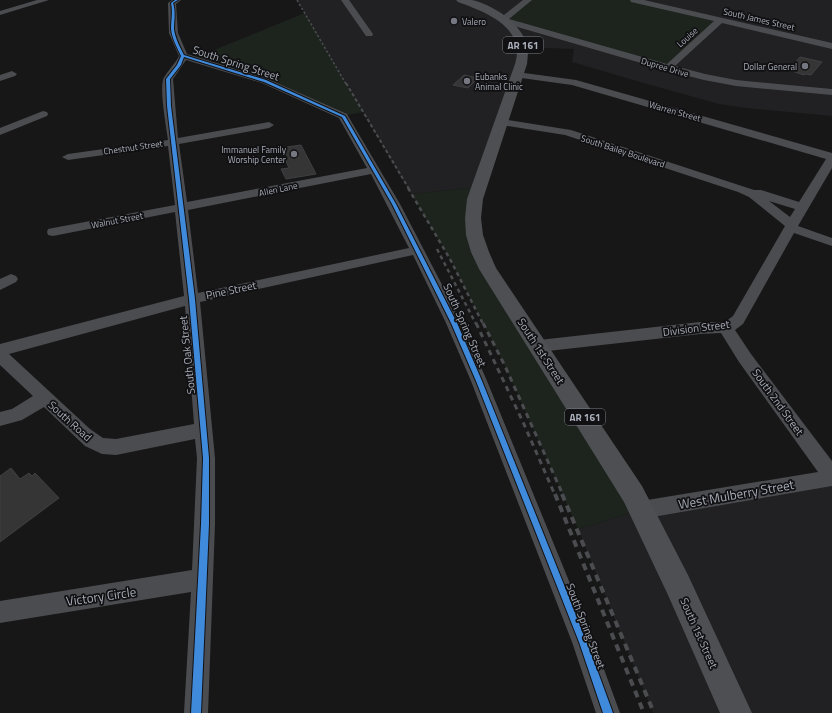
<svg xmlns="http://www.w3.org/2000/svg" width="832" height="713" font-family="'Titillium Web',sans-serif">
<style>
.built{fill:#212123}
.green{fill:#1d241e}
.building{fill:#353536;stroke:#3f4043}
.lines{fill:none;stroke-linecap:round;stroke-linejoin:round}
.minor{fill:#4b4c50;fill-rule:evenodd}
.major{fill:#4d4f52;fill-rule:evenodd}
.rail-far4{stroke:#4b4c4f;stroke-width:1.5;stroke-dasharray:2.5 2;stroke-linecap:butt}
.rail-far3{stroke:#4b4c4f;stroke-width:2;stroke-dasharray:3.5 2.5;stroke-linecap:butt}
.rail-far2{stroke:#4b4c4f;stroke-width:2.5;stroke-dasharray:4 3.5;stroke-linecap:butt}
.rail-far1{stroke:#4b4c4f;stroke-width:3;stroke-dasharray:5.5 4.5;stroke-linecap:butt}
.rail{stroke:#4b4c4f;stroke-width:4;stroke-dasharray:7 5.5;stroke-linecap:butt}
.cycleway-casing{stroke:#111113;stroke-width:2}
.cycleway{fill:#408adc;fill-rule:evenodd}
.poi-dot{fill:#757880;stroke:#111113;stroke-width:1.5}
.labels{text-anchor:middle;dominant-baseline:central;stroke-width:3.5;stroke-linejoin:round;paint-order:stroke}
.far-street-label{font-size:9px;fill:#a8adb8;stroke:#111113}
.far-poi-label{font-size:9px;fill:#a8adb8;stroke:#111113;text-anchor:start}
.shield{fill:#111113;stroke:#7b7e86;stroke-width:1}
.shield-label{font-size:10px;font-weight:bold;fill:#a8adb8}
.street-label{font-size:11px;fill:#a8adb8;stroke:#111113}
.near-street-label{font-size:13px;fill:#a8adb8;stroke:#111113}
</style>
<rect width="100%" height="100%" fill="#171717"/>
<!-- built -->
<path class="built" d="M 297,0 L 832,0 L 832,116 L 746,108 L 719,104 L 647,84 L 572,62 L 574,49 L 523,47 L 479,187 L 411,194 Z
M 832,478 L 832,713 L 653,713 L 578,529 L 641,510 Z"/>
<!-- green -->
<path class="green" d="M 528,0 L 634,0 L 720,20 L 668,68 L 503,20 Z
M 305,13 L 363,112 L 343,116 L 265,81 L 192,59 Z
M 479,187 L 474,236 L 641,510 L 578,529 L 505,366 L 450,259 L 411,194 Z"/>
<!-- building -->
<path class="building" d="M 800,57 L 822,62 L 811,75 L 806,74 L 804,75 L 789,70 Z
M 464,75 L 478,78 L 468,88 L 453,85 Z
M 301,145 L 316,174 L 286,179 L 281,169 L 289,168 L 280,148 Z
M 11,468 L 20,479 L 29,473 L 32,476 L 35,473 L 59,498 L 0,542 L 0,476 Z"/>
<g class="lines">
<!-- minor -->
<path class="minor" d="M 37,0 L 49,0 L 0,15 L 0,11 Z
M 172,0 L 181,0 L 176,4 L 178,33 L 187,54 L 268,79 L 347,114 L 348,116 L 400,204 L 462,323 L 487,381 L 594,642 L 620,713 L 596,713 L 572,642 L 471,381 L 446,323 L 413,255 L 200,302 L 215,458 L 215,524 L 208,713 L 184,713 L 191,592 L 0,623 L 0,601 L 192,570 L 197,458 L 195,439 L 116,455 L 102,454 L 85,446 L 44,407 L 22,420 L 0,426 L 0,412 L 12,409 L 33,396 L 0,365 L 0,344 L 184,296 L 175,212 L 53,236 L 48,235 L 47,232 L 48,229 L 53,228 L 175,205 L 168,146 L 68,160 L 62,157 L 68,154 L 168,140 C 166,125 160,93 163,80 C 164,75 176,63 179,56 L 169,33 L 168,3 ZM 186,60 L 262,83 L 339,118 L 367,168 L 187,202 L 179,144 L 269,128 L 274,125 L 269,122 L 178,138 L 173,79 ZM 371,174 L 409,248 L 198,293 L 188,210 ZM 185,306 L 194,424 L 116,439 L 103,438 L 90,429 L 9,354 Z
M 341,0 L 349,0 L 373,34 L 372,36 L 366,36 Z
M 523,0 L 532,0 L 509,19 L 667,64 L 714,21 L 631,2 L 630,0 L 644,0 L 832,43 L 832,49 L 722,23 L 675,66 L 705,74 L 736,80 L 832,89 L 832,95 L 736,86 L 704,80 L 665,70 L 500,22 L 500,18 Z
M 12,71 L 17,74 L 15,76 L 0,81 L 0,75 Z
M 517,72 L 576,80 L 832,153 L 832,168 L 798,226 L 832,238 L 832,246 L 794,233 L 743,324 L 735,330 L 751,354 L 832,461 L 832,486 L 641,519 L 634,516 L 631,510 L 634,504 L 641,501 L 818,472 L 739,362 L 721,333 L 700,334 L 539,352 L 533,350 L 531,346 L 533,342 L 539,340 L 700,322 L 725,322 L 733,316 L 785,226 L 749,197 L 738,192 L 565,135 L 501,125 L 496,122 L 501,119 L 571,130 L 754,190 L 761,190 L 799,202 L 826,159 L 572,85 L 514,77 L 512,75 L 514,73 ZM 769,201 L 795,209 L 790,217 Z
M 43,111 L 47,112 L 48,114 L 47,116 L 0,135 L 0,128 Z
M 11,274 L 16,276 L 18,279 L 16,282 L 0,290 L 0,279 Z"/>
<!-- major -->
<path class="major" d="M 456,0 C 461,0 467,0 472,0 C 492,5 517,20 525,40 C 529,48 528,56 527,64 L 483,199 L 481,218 L 483,235 L 489,252 L 496,268 L 642,486 L 688,575 L 752,713 L 720,713 L 668,595 L 624,502 L 479,269 L 471,252 L 466,235 L 465,218 L 467,199 L 515,64 C 516,60 517,56 517,52 C 517,23 480,10 458,2 Z"/>
<!-- rail-far4 -->
<path class="rail-far4" d="M 297,0 L 346,84"/>
<!-- rail-far3 -->
<path class="rail-far3" d="M 346,83 L 409,189"/>
<!-- rail-far2 -->
<path class="rail-far2" d="M 408,188 L 450,259 L 483,324
M 437,249 L 476,324"/>
<!-- rail-far1 -->
<path class="rail-far1" d="M 476,323 L 523,422 L 555,495
M 483,323 L 505,366 L 563,495"/>
<!-- rail -->
<path class="rail" d="M 555,494 L 644,713
M 562,494 L 654,713"/>
<!-- cycleway casing -->
<g class="cycleway-casing">
<path id="cycleway" d="M 175,0 L 178,0 L 173,3 C 176,12 174,20 174,29 C 175,38 180,47 184,55 L 266,80 L 345,116 L 396,204 L 457,323 L 482,381 L 587,642 L 613,713 L 603,713 L 579,642 L 476,381 L 451,323 L 392,204 L 342,117 L 264,82 L 184,57 L 181,65 L 170,79 L 171,106 L 195,299 L 209,458 L 209,524 L 201,713 L 191,713 L 201,524 L 203,458 L 189,299 L 167,106 L 166,79 L 177,65 L 181,56 C 177,47 172,39 171,29 C 171,20 173,12 171,3 Z"/>
</g>
<!-- cycleway -->
<use href="#cycleway" class="cycleway"/>
</g>
<!-- markers -->
<g class="poi-dot">
<circle cx="454" cy="21" r="4"/>
<circle cx="805" cy="66" r="4"/>
<circle cx="467" cy="81" r="4"/>
<circle cx="294" cy="154" r="4"/>
</g>
<g class="labels">
<!-- far-street labels -->
<g class="far-street-label">
<text transform="translate(759 19) rotate(13)">South James Street</text>
<text transform="translate(687 37) rotate(-42)">Louise</text>
<text transform="translate(665 67) rotate(16)">Dupree Drive</text>
<text transform="translate(675 111) rotate(16)">Warren Street</text>
<text transform="translate(133 147) rotate(-8)">Chestnut Street</text>
<text transform="translate(623 151) rotate(18)">South Bailey Boulevard</text>
<text transform="translate(278 189) rotate(-12)">Allen Lane</text>
<text transform="translate(117 220) rotate(-11)">Walnut Street</text>
</g>
<!-- far-poi labels -->
<g class="far-poi-label">
<text x="462" y="21">Valero</text>
<text x="797" y="66" text-anchor="end">Dollar General</text>
<text x="475" y="76">Eubanks<tspan x="475" dy="10">Animal Clinic</tspan></text>
<text x="286" y="149" text-anchor="end">Immanuel Family<tspan x="286" dy="10">Worship Center</tspan></text>
</g>
<!-- shield labels -->
<g class="shield">
<rect x="503" y="37" width="40" height="16" rx="3"/>
<rect x="565" y="409" width="40" height="16" rx="3"/>
</g>
<g class="shield-label">
<text x="523" y="45">AR 161</text>
<text x="585" y="417">AR 161</text>
</g>
<!-- street labels -->
<g class="street-label">
<text transform="translate(236 63) rotate(18)">South Spring Street</text>
<text transform="translate(231 290) rotate(-12)">Pine Street</text>
<text transform="translate(465 325) rotate(66)">South Spring Street</text>
<text transform="translate(696 328) rotate(-7)">Division Street</text>
<text transform="translate(541 351) rotate(57)">South 1st Street</text>
<text transform="translate(187 355) rotate(-96)">South Oak Street</text>
<text transform="translate(778 402) rotate(54)">South 2nd Street</text>
<text transform="translate(70 421) rotate(42)">South Road</text>
<text transform="translate(586 626) rotate(69)">South Spring Street</text>
<text transform="translate(699 633) rotate(66)">South 1st Street</text>
</g>
<!-- near-street labels -->
<g class="near-street-label">
<text transform="translate(736 494) rotate(-10)">West Mulberry Street</text>
<text transform="translate(101 596) rotate(-8)">Victory Circle</text>
</g>
</g>
</svg>
